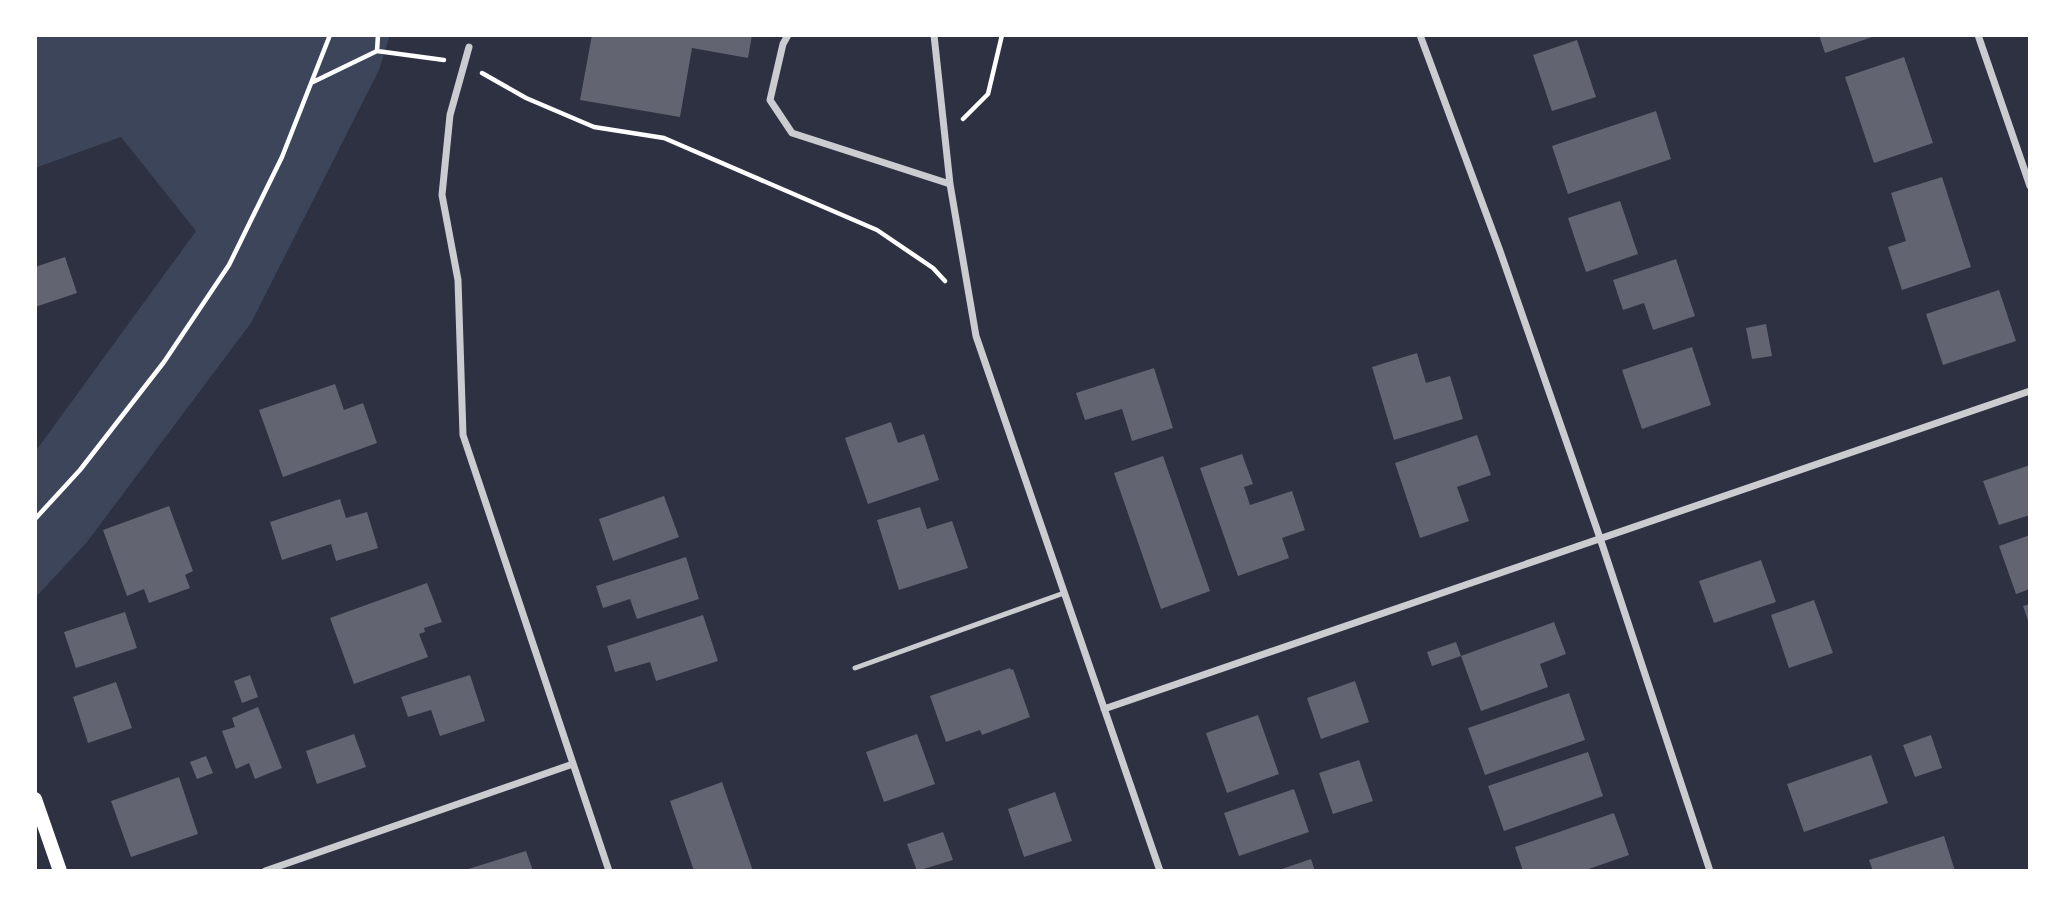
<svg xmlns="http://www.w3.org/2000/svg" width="2065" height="906" font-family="'Source Sans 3',sans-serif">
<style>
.green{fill:#3c4559}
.building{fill:#626471}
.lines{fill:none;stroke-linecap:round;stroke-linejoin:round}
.path{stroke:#fff;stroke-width:4.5}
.service{stroke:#caccd0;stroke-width:5}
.minor{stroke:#caccd0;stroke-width:7}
.secondary{stroke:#fff;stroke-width:14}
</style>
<rect width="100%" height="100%" fill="#2d3142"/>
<!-- green -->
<path class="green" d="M 35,35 L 390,35 L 379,70 L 251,323 L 87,542 L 35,598 L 35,452 L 196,231 L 121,137 L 35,168 Z"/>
<!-- building -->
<path class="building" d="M 592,35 L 752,35 L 748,58 L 692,48 L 680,117 L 580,100 Z
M 1819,35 L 1878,35 L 1825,53 Z
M 1577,40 L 1596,97 L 1552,111 L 1533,55 Z
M 1904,57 L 1933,143 L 1874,163 L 1845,77 Z
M 1656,111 L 1671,159 L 1568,194 L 1552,146 Z
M 1942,177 L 1971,267 L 1902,290 L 1888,247 L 1906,241 L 1891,193 Z
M 1620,201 L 1638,254 L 1586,272 L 1568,218 Z
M 65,257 L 77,293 L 35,307 L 35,267 Z
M 1676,259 L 1695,316 L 1653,330 L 1644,303 L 1623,310 L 1613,280 Z
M 1999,290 L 2016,341 L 1943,365 L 1926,314 Z
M 1766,324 L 1772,356 L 1752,359 L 1746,328 Z
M 1692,347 L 1711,405 L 1642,429 L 1622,370 Z
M 1417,353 L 1426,383 L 1450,376 L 1463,419 L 1394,440 L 1372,367 Z
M 1154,368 L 1173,428 L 1132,441 L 1122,409 L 1085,420 L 1076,393 Z
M 335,384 L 344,410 L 363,403 L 377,443 L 283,477 L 259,410 Z
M 891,422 L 898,443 L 924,434 L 939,480 L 868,504 L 845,438 Z
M 1477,435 L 1491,475 L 1457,487 L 1469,521 L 1420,538 L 1395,463 Z
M 1242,454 L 1253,484 L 1244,487 L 1250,505 L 1292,491 L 1305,530 L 1282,538 L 1289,558 L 1238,576 L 1200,468 Z
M 1163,456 L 1210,591 L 1161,609 L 1114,473 Z
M 2030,465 L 2030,515 L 1999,525 L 1983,481 Z
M 664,496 L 679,537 L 613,561 L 599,519 Z
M 340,499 L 346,518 L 367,512 L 378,548 L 336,561 L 331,544 L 282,560 L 270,522 Z
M 169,506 L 193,571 L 185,575 L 190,588 L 149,603 L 144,589 L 127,596 L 103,530 Z
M 920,507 L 927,529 L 952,521 L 968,568 L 899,590 L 877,520 Z
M 2030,535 L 2030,589 L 2016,594 L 1999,546 Z
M 686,557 L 699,599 L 637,619 L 630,599 L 603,608 L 596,586 Z
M 1761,560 L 1776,602 L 1714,623 L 1699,581 Z
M 427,583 L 442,622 L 424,628 L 425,632 L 419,634 L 428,657 L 354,684 L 330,618 Z
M 1814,600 L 1833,653 L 1789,668 L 1771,615 Z
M 2030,604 L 2030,626 L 2023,606 Z
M 125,612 L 137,648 L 76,668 L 64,632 Z
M 703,615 L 718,661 L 656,681 L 650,662 L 615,672 L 607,646 Z
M 1554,622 L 1566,654 L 1540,664 L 1548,687 L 1481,711 L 1461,656 Z
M 1456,642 L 1461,656 L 1432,666 L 1427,652 Z
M 1010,668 L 1011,670 L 1013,669 L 1030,717 L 982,735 L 980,730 L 946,742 L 930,696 Z
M 250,675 L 258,697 L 242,703 L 234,681 Z
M 470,675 L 485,721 L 440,736 L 431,710 L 408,717 L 401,697 Z
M 1355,681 L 1369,722 L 1321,739 L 1307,698 Z
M 116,682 L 132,728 L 88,743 L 73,697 Z
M 1569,693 L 1585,740 L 1485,775 L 1468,728 Z
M 258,707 L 282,768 L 255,779 L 249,763 L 236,769 L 222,731 L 235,727 L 232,718 Z
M 1258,715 L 1279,774 L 1227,793 L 1206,733 Z
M 354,734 L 366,767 L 317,784 L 306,751 Z
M 917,734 L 935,784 L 884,802 L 866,752 Z
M 1931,735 L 1942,768 L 1915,777 L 1903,745 Z
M 1588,752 L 1603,796 L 1504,831 L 1488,786 Z
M 1871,755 L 1888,803 L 1804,832 L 1787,784 Z
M 206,756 L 213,773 L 197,779 L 190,762 Z
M 1359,760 L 1373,801 L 1333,814 L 1319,773 Z
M 179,777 L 198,834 L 131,857 L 111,801 Z
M 722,782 L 753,871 L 694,871 L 670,801 Z
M 1294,789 L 1309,832 L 1239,856 L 1224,813 Z
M 1055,792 L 1072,841 L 1024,857 L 1008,809 Z
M 1614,813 L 1629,855 L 1583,871 L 1523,871 L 1515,847 Z
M 943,832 L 953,860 L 917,871 L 907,844 Z
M 1944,836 L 1955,871 L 1873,871 L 1869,860 Z
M 526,851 L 533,871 L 465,871 L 465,870 Z
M 1311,859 L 1315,871 L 1276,871 Z"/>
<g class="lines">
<!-- path -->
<path class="path" d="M 377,51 L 378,35
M 482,73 L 526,98 L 594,127 L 664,138 L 877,230 L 933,268 L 945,281
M 313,82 L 377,51 L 444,60
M 963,119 L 988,94 L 1002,35
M 35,519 L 80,470 L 164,362 L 229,265 L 282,157 L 330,35"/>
<!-- service -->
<path class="service" d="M 855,668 L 1064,593"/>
<!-- minor -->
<path class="minor" d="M 788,35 L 783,44 L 770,100 L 792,133 L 950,184
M 934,35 L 950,184 L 976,336 L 1160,871
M 1420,35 L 1500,251 L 1600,538 L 1710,871
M 1978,35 L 2030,186
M 469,47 L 450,115 L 442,195 L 458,280 L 463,435 L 609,871
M 1104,709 L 2030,391
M 265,871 L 573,764"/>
<!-- secondary -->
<path class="secondary" d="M 35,799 L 60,871"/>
</g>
<!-- border -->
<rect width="2065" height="906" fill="none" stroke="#ffffff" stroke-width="74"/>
</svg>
